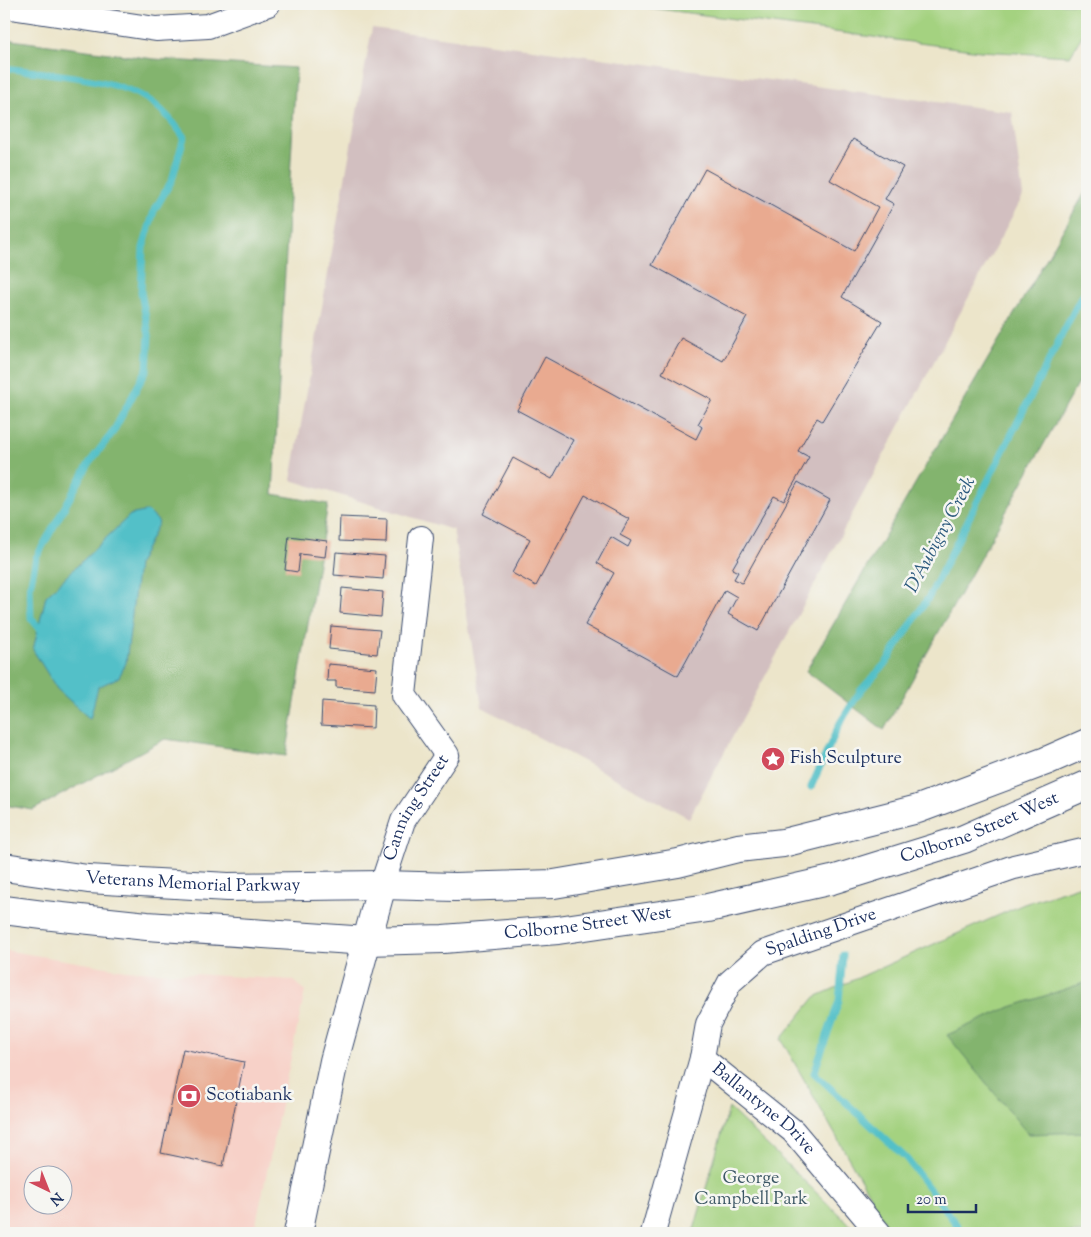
<svg xmlns="http://www.w3.org/2000/svg" width="1091" height="1237" font-family="'Sorts Mill Goudy',serif">
<style>
.built{fill:#f7d1c8;fill-rule:evenodd}
.industrial{fill:#d2bfc0}
.green{fill:#a4d280;stroke:#60806f}
.forest{fill:#83b46e;stroke:#4f7266}
.water{fill:#52c0c8;stroke:#367893}
.lines{fill:none;stroke-linecap:round;stroke-linejoin:round}
.stream{stroke:#52c0c8;stroke-width:7}
.building{fill:#e9aa90}
.minor-casing{stroke:#3a4a6e;stroke-width:26}
.secondary-casing{stroke:#3a4a6e;stroke-width:30}
.minor{stroke:#fff;stroke-width:24}
.secondary{stroke:#fff;stroke-width:28}
.labels{text-anchor:middle;dominant-baseline:central;stroke-width:5;stroke-linejoin:round;paint-order:stroke}
.poi-label{font-size:18px;fill:#1b2f5e;stroke:#f6f6f2;text-anchor:start}
.street-label{font-size:18px;fill:#1b2f5e;stroke:#f6f6f2}
.park-label{font-size:18px;fill:#3d5866;stroke:#f6f6f2}
.water-label{font-size:19px;font-style:italic;fill:#2c5a7e;stroke:#f6f6f2}
</style>
<rect width="100%" height="100%" fill="#f6f6f2"/>
<filter id="ink" filterUnits="userSpaceOnUse"><feTurbulence type="fractalNoise" baseFrequency=".02" numOctaves="2"/><feDisplacementMap in="SourceGraphic" scale="10" xChannelSelector="R" yChannelSelector="G"/><feConvolveMatrix kernelMatrix="1 2 1 2 8 2 1 2 1" color-interpolation-filters="sRGB"/></filter>
<filter id="wash" filterUnits="userSpaceOnUse"><feTurbulence type="fractalNoise" baseFrequency=".0096" numOctaves="4" result="noise"/><feDisplacementMap in="SourceGraphic" scale="20" xChannelSelector="R" yChannelSelector="G"/><feGaussianBlur stdDeviation="1.12" result="paint"/><feColorMatrix in="noise" values="0 0 0 0 0 0 0 0 0 0 0 0 0 0 0 0 0 1.4 0 .05"/><feComposite in="paint" operator="in"/></filter>
<g filter="url(#wash)">
<rect width="100%" height="100%" fill="#ece5ca"/>
<!-- built -->
<path class="built" d="M 4,950 L 125,970 L 293,980 L 305,991 L 254,1233 L 4,1233 ZM 32,1174 L 62,1174 L 62,1204 L 32,1204 Z"/>
<!-- industrial -->
<path class="industrial" d="M 372,28 L 1012,112 L 1023,196 L 689,818 L 482,707 L 453,530 L 291,480 Z"/>
<!-- green -->
<path class="green" d="M 620,4 L 1087,4 L 1087,27 L 1070,56 L 980,51 Z
M 1087,883 L 1087,1233 L 891,1233 L 781,1039 L 815,997 L 1024,904 Z
M 729,1108 L 858,1233 L 693,1233 Z"/>
<!-- forest -->
<path class="forest" d="M 4,39 L 154,59 L 296,68 L 273,494 L 328,504 L 286,756 L 165,739 L 33,810 L 4,805 Z
M 1087,189 L 1087,367 L 884,730 L 806,671 Z
M 1087,982 L 1087,1132 L 1028,1134 L 947,1035 L 1008,1008 Z"/>
<!-- water -->
<path class="water" d="M 148,511 L 159,522 L 138,564 L 126,663 L 119,677 L 98,687 L 90,719 L 57,689 L 33,650 L 46,596 L 130,515 Z"/>
<g class="lines">
<!-- stream -->
<path class="stream" d="M 4,68 C 47,74 118,77 153,103 C 166,113 175,124 184,137 L 172,180 L 154,211 L 143,248 L 141,292 L 149,335 L 147,369 L 113,432 L 90,462 L 36,558 L 30,587 L 31,618 L 44,634
M 811,787 L 840,723 L 861,690 L 886,663 L 930,595 L 1079,301 L 1087,290
M 843,955 L 839,1001 L 814,1073 L 906,1158 L 963,1233"/>
</g>
<g id="blocks">
<!-- building -->
<path class="building" d="M 853,139 L 903,167 L 885,199 L 894,204 L 842,297 L 882,321 L 822,421 L 817,418 L 798,451 L 809,457 L 784,501 L 774,496 L 732,569 L 738,572 L 734,579 L 742,583 L 798,482 L 830,500 L 758,631 L 728,614 L 737,597 L 725,590 L 678,676 L 585,625 L 614,573 L 597,563 L 611,537 L 628,547 L 631,541 L 620,535 L 629,519 L 585,495 L 536,586 L 512,573 L 530,539 L 483,514 L 513,458 L 552,479 L 573,440 L 517,410 L 545,357 L 696,439 L 702,427 L 698,424 L 712,400 L 662,373 L 681,338 L 723,361 L 747,317 L 652,265 L 705,169 L 854,251 L 878,207 L 830,180 Z
M 340,517 L 387,519 L 386,543 L 339,541 Z
M 289,536 L 327,541 L 325,557 L 300,554 L 298,572 L 285,570 Z
M 336,552 L 385,556 L 383,579 L 334,575 Z
M 342,588 L 383,592 L 381,617 L 340,613 Z
M 331,626 L 380,630 L 377,654 L 329,649 Z
M 328,664 L 377,668 L 375,690 L 336,687 L 336,681 L 327,681 Z
M 322,701 L 374,705 L 373,728 L 321,725 Z
M 183,1049 L 244,1062 L 223,1166 L 161,1153 Z"/>
</g>
</g>
<g filter="url(#ink)">
<use href="#blocks" fill-opacity="0" stroke="#3a4a6e" stroke-width="1"/>
<g class="lines">
<!-- minor casing -->
<g class="minor-casing">
<g id="minor">
<path d="M 4,6 L 156,29 L 208,26 L 268,4"/>
<path id="s1" d="M 382,885 L 403,821 L 447,755 L 404,695 L 421,538"/>
<path id="s2" d="M 702,1058 L 793,1131 L 879,1233"/>
<path id="s3" d="M 653,1233 L 702,1058 L 708,1024 L 730,982 L 763,953 L 1014,867 L 1087,850"/>
</g>
</g>
<!-- secondary casing -->
<g class="secondary-casing">
<g id="secondary">
<path id="s4" d="M 4,867 L 88,879 L 228,887 L 382,885 L 455,887 L 554,884 L 678,863 L 738,848 L 783,843 L 918,809 L 1046,761 L 1087,743"/>
<path id="s5" d="M 4,910 L 43,915 L 147,926 L 367,941 L 443,939 L 558,930 L 708,908 L 832,880 L 964,839 L 1087,785"/>
<path d="M 298,1233 L 334,1061 L 382,885"/>
</g>
</g>
<!-- minor -->
<use href="#minor" class="minor"/>
<!-- secondary -->
<use href="#secondary" class="secondary"/>
</g>
</g>
<!-- icons -->
<defs>
<g id="sight-disc" transform="scale(1.25)"><circle r="9.5" fill="#d1495b" stroke="#f6f6f2"/><path d="M0-6L1.8-2.2L6-1.7L2.9 1.2L3.7 5.4L0 3.3L-3.7 5.4L-2.9 1.2L-6-1.7L-1.8-2.2Z" fill="#fff"/></g>
<g id="bank-disc" transform="scale(1.25)"><circle r="9.5" fill="#d1495b" stroke="#f6f6f2"/><path d="M-6-4H6V4H-6ZM0-2.3a2.3 2.3 0 1 0 0 4.6a2.3 2.3 0 1 0 0-4.6Z" fill="#fff"/></g>
</defs>
<g fill-rule="evenodd">
<use href="#sight-disc" x="773" y="759"/>
<use href="#bank-disc" x="189" y="1096"/>
</g>
<g class="labels">
<!-- poi labels -->
<g class="poi-label">
<text x="790" y="759">Fish Sculpture</text>
<text x="206" y="1096">Scotiabank</text>
</g>
<!-- street labels -->
<g class="street-label">
<text stroke="none"><textPath href="#s1" startOffset="85">Canning Street</textPath></text>
<text stroke="none"><textPath href="#s5" startOffset="991">Colborne Street West</textPath></text>
<text stroke="none"><textPath href="#s4" startOffset="190">Veterans Memorial Parkway</textPath></text>
<text stroke="none"><textPath href="#s5" startOffset="586">Colborne Street West</textPath></text>
<text stroke="none"><textPath href="#s3" startOffset="369">Spalding Drive</textPath></text>
<text stroke="none"><textPath href="#s2" startOffset="80">Ballantyne Drive</textPath></text>
</g>
<!-- park labels -->
<g class="park-label">
<text x="751" y="1179">George<tspan x="751" dy="21">Campbell Park</tspan></text>
</g>
<!-- water labels -->
<g class="water-label">
<text transform="translate(941 535) rotate(-62)">D'Aubigny Creek</text>
</g>
</g>
<!-- margin -->
<rect width="1091" height="1237" fill="none" stroke="#f6f6f2" stroke-width="20"/>
<!-- north arrow -->
<g transform="translate(48 1190) rotate(137)"><circle r="24" fill="#f6f6f2" stroke="#9ea6b7"/>
<path d="M0-4L9 19L0 12L-9 19Z" fill="#d1495b"/>
<text y="-8" font-size="14" font-weight="bold" text-anchor="middle" fill="#1b2f5e">N</text>
</g>
<!-- scale -->
<path d="M908 1204v8h68v-8" fill="none" stroke="#1b2f5e" stroke-width="2.5"/>
<text x="916" y="1204" font-size="15" fill="#1b2f5e" stroke="#f6f6f2" stroke-width="4" paint-order="stroke">20 m</text>
</svg>
